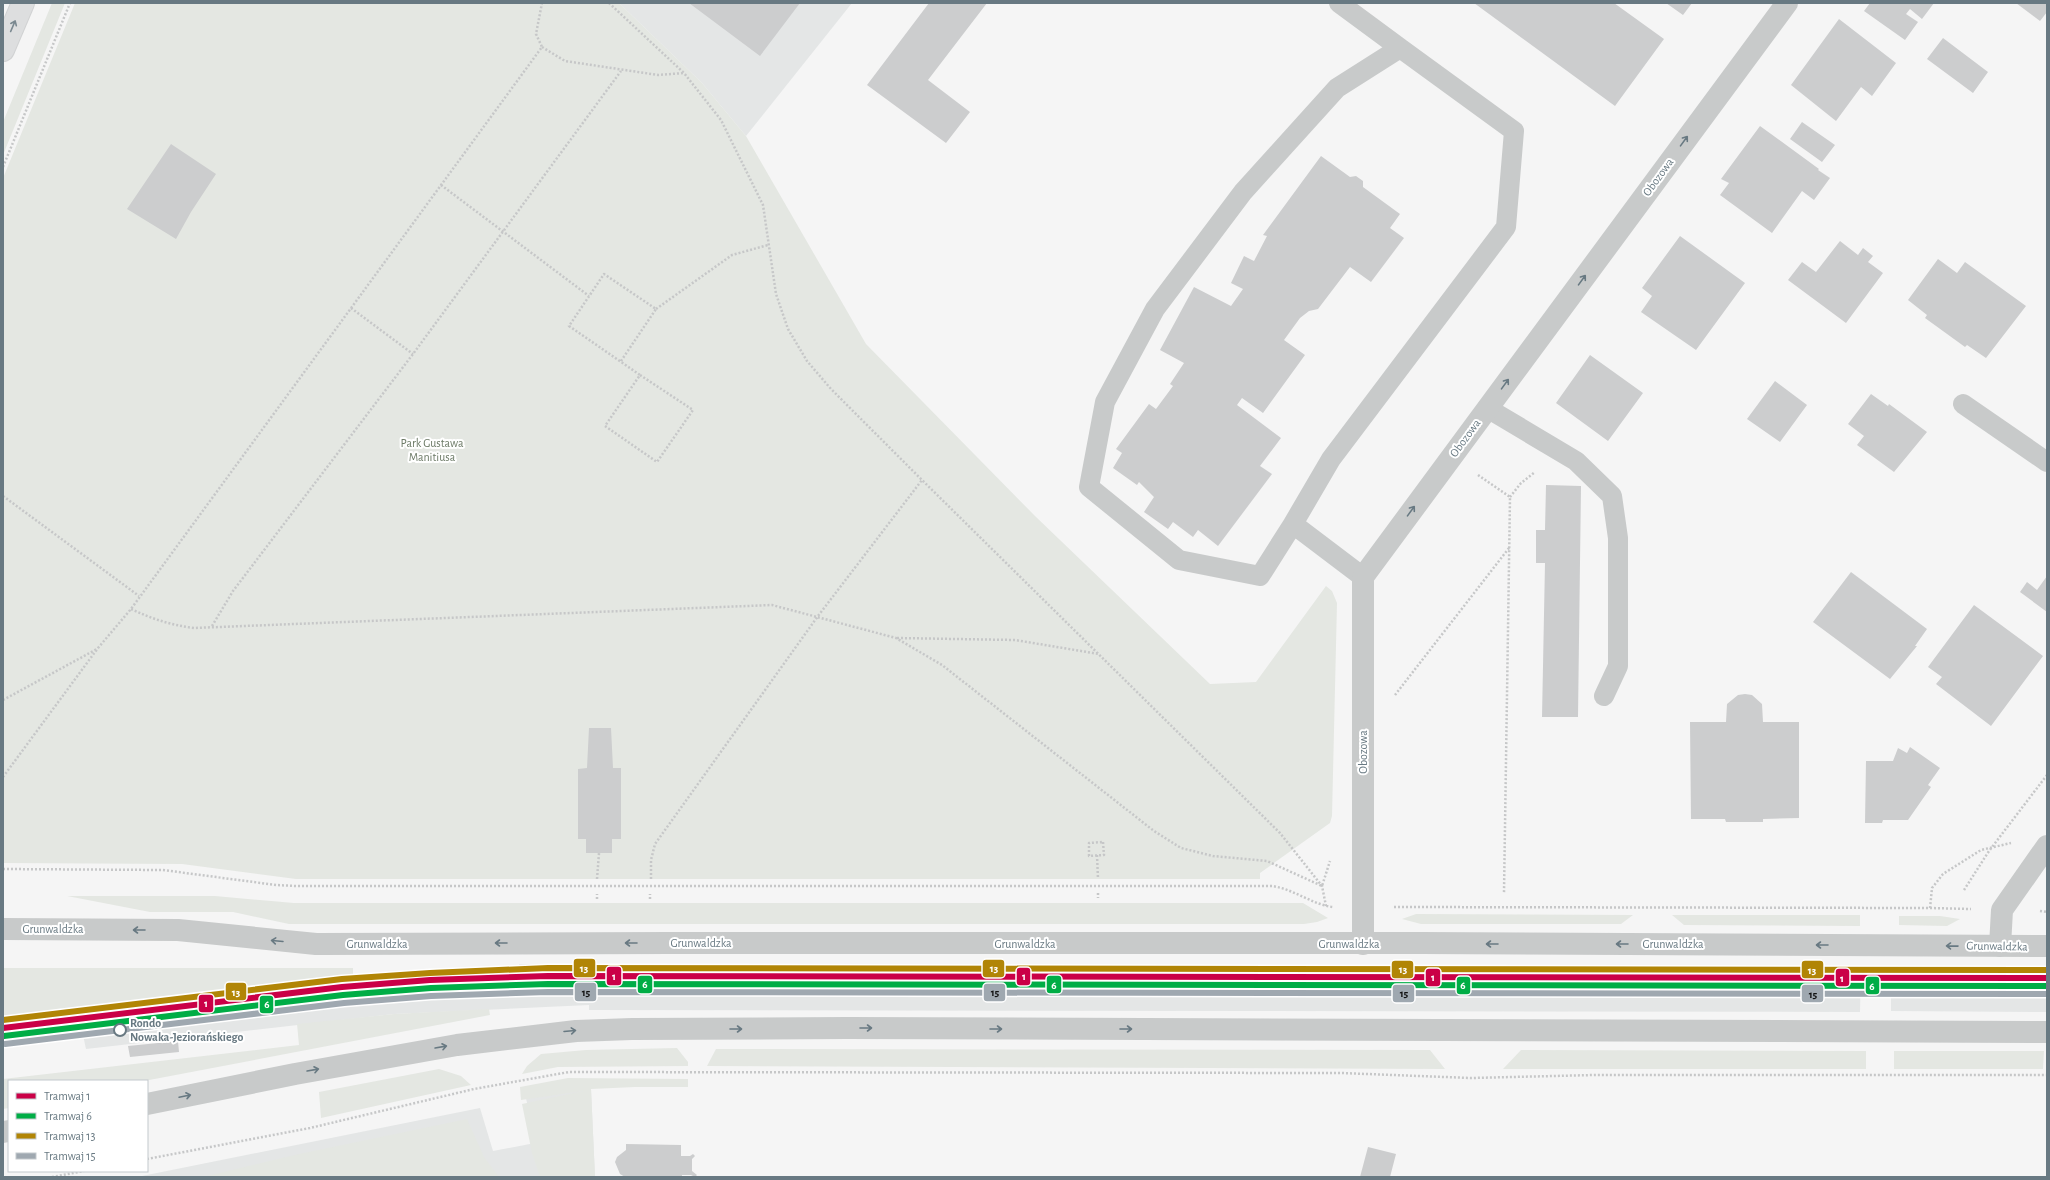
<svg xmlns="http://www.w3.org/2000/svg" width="2050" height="1180" font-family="'Alegreya Sans',sans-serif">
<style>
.built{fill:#e4e6e6}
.green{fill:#e4e7e2}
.building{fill:#cccdce}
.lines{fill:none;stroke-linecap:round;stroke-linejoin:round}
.secondary-casing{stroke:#d1d2d3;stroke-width:24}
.path{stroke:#c6c7c8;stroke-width:2.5;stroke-dasharray:2 2;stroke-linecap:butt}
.service{stroke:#c8caca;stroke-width:20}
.minor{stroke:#c8caca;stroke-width:22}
.tertiary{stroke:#c8caca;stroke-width:22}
.secondary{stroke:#dddedf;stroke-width:22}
.tram-1-casing{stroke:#fff;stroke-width:9}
.tram-2-casing{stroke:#fff;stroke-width:9}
.tram-3-casing{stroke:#fff;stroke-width:9}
.tram-4-casing{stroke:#fff;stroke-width:9}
.tram-1{stroke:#ca0047;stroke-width:6}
.tram-2{stroke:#00ad46;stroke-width:6}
.tram-3{stroke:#b18506;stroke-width:6}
.tram-4{stroke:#9fa8b0;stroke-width:6}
.oneway{stroke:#7a8890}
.oneway2{stroke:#687982}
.stop-dot{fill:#fff;stroke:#687982;stroke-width:2}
.labels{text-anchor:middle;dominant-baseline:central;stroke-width:4;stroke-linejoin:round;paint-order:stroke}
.street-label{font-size:12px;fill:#687982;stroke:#fff}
.park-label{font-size:12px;fill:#6c7a66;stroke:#fff}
.stop-label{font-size:12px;font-weight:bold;fill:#687982;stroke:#fff;text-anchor:start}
.line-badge{stroke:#fff;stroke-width:1.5}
.badge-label{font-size:11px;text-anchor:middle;font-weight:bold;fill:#fff}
.pale-badge-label{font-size:11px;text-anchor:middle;font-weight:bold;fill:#111}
</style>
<rect width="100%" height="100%" fill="#f5f5f5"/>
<!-- built -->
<path class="built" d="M 619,3 L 852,3 L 746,136 L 702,83 Z
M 519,964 L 1861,967 L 1860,1012 L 589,1010 L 589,1005 L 394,1014 L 86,1049 L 83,1035 L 3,1045 L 3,1017 L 353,979 L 519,969 Z
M 1891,966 L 2047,967 L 2047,1012 L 1891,1011 Z
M 591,1089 L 595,1177 L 137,1177 L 480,1108 L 493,1151 L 535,1143 L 526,1098 Z"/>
<!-- green -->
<path class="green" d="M 52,3 L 65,3 L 3,155 L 3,122 Z
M 75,3 L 619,3 L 702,83 L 746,136 L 866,344 L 1035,516 L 1210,684 L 1256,682 L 1326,586 L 1332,591 L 1337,603 L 1332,816 L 1330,823 L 1260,873 L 1260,879 L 296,879 L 182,864 L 3,863 L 3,178 Z
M 67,896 L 215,896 L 294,903 L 1303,903 L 1328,918 L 1317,922 L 1304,924 L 289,924 L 233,912 L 150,912 Z
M 1416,914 L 1633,915 L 1621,924 L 1421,924 L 1402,919 Z
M 1672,915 L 1860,915 L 1860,926 L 1684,925 Z
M 1899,916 L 1940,916 L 1960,919 L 1947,926 L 1899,925 Z
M 3,968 L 353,968 L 353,979 L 3,1017 Z
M 489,1009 L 490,1015 L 144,1081 L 9,1081 L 9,1108 L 3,1109 L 3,1079 L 299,1045 L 297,1024 L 394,1014 Z
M 677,1048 L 688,1062 L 688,1066 L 558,1067 L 522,1074 L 527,1066 L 541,1054 L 586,1050 Z
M 716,1049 L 1430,1050 L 1445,1069 L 707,1066 Z
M 1521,1050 L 1866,1051 L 1866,1069 L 1503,1069 Z
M 1894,1051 L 2044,1051 L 2043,1069 L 1894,1069 Z
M 439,1069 L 461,1076 L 471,1085 L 321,1118 L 319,1092 Z
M 568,1078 L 688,1079 L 688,1087 L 635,1087 L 591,1089 L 595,1177 L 540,1177 L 532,1153 L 522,1104 L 583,1091 L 521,1100 L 520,1087 Z
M 467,1119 L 484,1157 L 499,1177 L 203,1177 L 299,1154 Z"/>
<!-- building -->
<path class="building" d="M 689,3 L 800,3 L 760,56 Z
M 929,3 L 987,3 L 928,80 L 970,112 L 946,143 L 867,85 Z
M 1474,3 L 1614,3 L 1664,39 L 1615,106 Z
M 1666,3 L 1692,3 L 1683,15 Z
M 1870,3 L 1934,3 L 1922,19 L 1910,9 L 1906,14 L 1918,22 L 1905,40 L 1864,11 Z
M 2016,3 L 2047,3 L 2047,12 L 2040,21 Z
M 1839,19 L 1896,63 L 1872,96 L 1861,87 L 1836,121 L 1791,85 Z
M 1943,38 L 1988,72 L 1973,93 L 1927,59 Z
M 1802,122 L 1835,145 L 1822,162 L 1790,139 Z
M 1760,126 L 1819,169 L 1818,170 L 1830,178 L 1814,200 L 1802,191 L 1772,233 L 1720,195 L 1729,183 L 1721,179 Z
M 171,144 L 216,174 L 191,212 L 176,239 L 127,209 Z
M 1321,156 L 1350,177 L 1356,176 L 1363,181 L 1363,187 L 1400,214 L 1390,228 L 1404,238 L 1371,282 L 1350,267 L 1318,309 L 1309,311 L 1300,318 L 1284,340 L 1305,355 L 1263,413 L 1242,398 L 1237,405 L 1281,438 L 1260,466 L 1272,474 L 1218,546 L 1198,530 L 1193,537 L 1173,522 L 1168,529 L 1144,512 L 1154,497 L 1139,482 L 1137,485 L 1113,468 L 1122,453 L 1116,449 L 1149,404 L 1156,409 L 1173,386 L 1170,384 L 1184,363 L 1160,350 L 1194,287 L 1231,306 L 1243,289 L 1231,283 L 1244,256 L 1254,261 L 1267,236 L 1263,235 Z
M 1680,236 L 1745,283 L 1696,350 L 1641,312 L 1652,296 L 1642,288 Z
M 1840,241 L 1858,255 L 1863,248 L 1873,256 L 1868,262 L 1883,273 L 1846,323 L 1788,280 L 1802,262 L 1816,272 Z
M 1938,259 L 1957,273 L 1965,262 L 2026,306 L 1986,358 L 1967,345 L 1965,347 L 1925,318 L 1927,315 L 1908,300 Z
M 1590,355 L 1643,393 L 1608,441 L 1556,403 Z
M 1775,381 L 1807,405 L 1780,442 L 1747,419 Z
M 1871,394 L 1888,406 L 1889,404 L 1927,432 L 1894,472 L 1857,445 L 1864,436 L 1848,424 Z
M 1546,485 L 1581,486 L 1578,717 L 1542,717 L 1545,563 L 1536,563 L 1536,530 L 1545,530 Z
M 1851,572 L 1927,629 L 1915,646 L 1917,646 L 1890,679 L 1813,622 Z
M 2047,576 L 2047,612 L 2020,592 L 2027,582 L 2037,590 Z
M 1974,605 L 2043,656 L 1991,726 L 1936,684 L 1942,677 L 1928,667 Z
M 1745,694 L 1752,695 L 1762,704 L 1763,722 L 1799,722 L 1799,818 L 1763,819 L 1763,822 L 1726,822 L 1725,819 L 1691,819 L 1690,722 L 1726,722 L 1727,704 L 1738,695 Z
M 589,728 L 611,728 L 613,768 L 621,768 L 621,839 L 612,839 L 612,853 L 586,853 L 586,839 L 578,839 L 578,769 L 587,768 Z
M 1910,747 L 1940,768 L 1928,785 L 1931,787 L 1908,820 L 1883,820 L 1882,823 L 1865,823 L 1866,761 L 1893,761 L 1898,748 L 1907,753 Z
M 178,1041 L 179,1052 L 130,1057 L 128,1046 Z
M 626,1144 L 681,1145 L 681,1156 L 690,1156 L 693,1154 L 695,1156 L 692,1159 L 692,1171 L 697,1175 L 695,1177 L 691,1175 L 682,1175 L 682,1177 L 625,1177 L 620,1174 L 615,1162 L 617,1157 L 626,1150 Z
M 1368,1147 L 1396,1154 L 1390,1177 L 1360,1177 Z"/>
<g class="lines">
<!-- secondary casing -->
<g class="secondary-casing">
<path id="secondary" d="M 3,50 L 23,3"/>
</g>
<!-- path -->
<path class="path" d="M 609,3 L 684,73 L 721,120 L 763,205 L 776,294 L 788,329 L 807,361 L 831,389 L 922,480 L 1280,833 L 1322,886 L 1326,906
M 542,47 L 565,61 L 658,75 L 684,73
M 3,167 L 70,3
M 441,185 L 589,296
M 351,308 L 413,354
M 656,309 L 732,255 L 768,245
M 621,361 L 656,309 L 604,274 L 569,326 L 640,375
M 640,375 L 693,410 L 657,462 L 605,426 Z
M 1478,475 L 1510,497 L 1504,893
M 3,496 L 139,596
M 1510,497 L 1521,483 L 1535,472
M 131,609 C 152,619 171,625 194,628 L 772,605 L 896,638 L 942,665 L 1154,831 L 1181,848 L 1213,856 L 1267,861 L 1322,886 L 1330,861
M 212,626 L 233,591 L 413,354 L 621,71
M 897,638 L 1015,640 L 1099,654
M 1395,695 L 1509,548
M 3,700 L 97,649
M 3,777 L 98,648 L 131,609 L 542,47 L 536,34 L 542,3
M 1103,842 L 1104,855 L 1089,856 L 1089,843 Z
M 1097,855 L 1098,879
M 3,869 L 163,870 L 276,885 L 296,886 L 1272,886 C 1294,889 1313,905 1333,907
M 597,879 L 599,853
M 651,879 L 651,860 L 655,844 L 818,616 L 922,480
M 1964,890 L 1989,851 L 2047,775
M 1098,893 L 1098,898
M 597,899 L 597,894
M 650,899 L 650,894
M 1394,907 L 1930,908 L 1971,909
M 1930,908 L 1932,888 L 1943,874 L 1981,850 L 2011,843
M 2040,911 L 2047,912
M 147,1159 L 310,1128 L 474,1089 L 569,1072 L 1341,1073 L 1471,1078 L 1595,1075 L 2047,1075
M 52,1177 L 84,1171"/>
<!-- service -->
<path class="service" d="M 1339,3 L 1400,48
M 1963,404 L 2047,462
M 1487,408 L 1576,461 L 1612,496 L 1618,538 L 1618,666 L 1604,696
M 1293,524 L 1260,576 L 1179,560 L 1089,487 L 1105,402 L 1155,309 L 1243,192 L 1337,88 L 1400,48 L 1514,131 L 1506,227 L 1331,459 L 1293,524 L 1363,577"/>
<!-- minor -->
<path class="minor" d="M 1363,944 L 1363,577 L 1787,3
M 2000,946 L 2002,910 L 2047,846"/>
<!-- tertiary -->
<path class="tertiary" d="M 3,929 L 178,930 L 316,944 L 670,943 L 1421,943 L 2047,946
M 147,1104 L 295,1074 L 457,1045 L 576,1031 L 632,1029 L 847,1028 L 2047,1032
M 3,1132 L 9,1131"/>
<!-- secondary -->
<use href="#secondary" class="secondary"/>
<!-- tram-1 casing -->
<g class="tram-1-casing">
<path id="tram-1" d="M 3,1028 L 342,987 L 430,980 L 548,976 L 2047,978"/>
</g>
<!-- tram-2 casing -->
<g class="tram-2-casing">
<path id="tram-2" d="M 4,1036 L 343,995 L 431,988 L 548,984 L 2047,986"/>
</g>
<!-- tram-3 casing -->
<g class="tram-3-casing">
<path id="tram-3" d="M 3,1020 L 342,979 L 430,973 L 548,968 L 2047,970"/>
</g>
<!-- tram-4 casing -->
<g class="tram-4-casing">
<path id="tram-4" d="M 5,1044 L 344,1003 L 431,996 L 548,992 L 2047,994"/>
</g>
<!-- tram-1 -->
<use href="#tram-1" class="tram-1"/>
<!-- tram-2 -->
<use href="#tram-2" class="tram-2"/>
<!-- tram-3 -->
<use href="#tram-3" class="tram-3"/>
<!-- tram-4 -->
<use href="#tram-4" class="tram-4"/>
</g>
<!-- one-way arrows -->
<defs><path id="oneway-shaft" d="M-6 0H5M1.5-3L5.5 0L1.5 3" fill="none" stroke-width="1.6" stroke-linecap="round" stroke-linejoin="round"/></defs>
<use class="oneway" href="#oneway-shaft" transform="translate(13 26) rotate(-67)"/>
<g class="oneway2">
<use href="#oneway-shaft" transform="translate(1684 141) rotate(-54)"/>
<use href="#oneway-shaft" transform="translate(1582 280) rotate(-54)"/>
<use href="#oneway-shaft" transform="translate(1505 384) rotate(-54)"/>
<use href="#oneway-shaft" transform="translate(1411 511) rotate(-54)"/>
<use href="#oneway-shaft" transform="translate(139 930) rotate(-180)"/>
<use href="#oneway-shaft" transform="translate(277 941) rotate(-175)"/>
<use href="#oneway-shaft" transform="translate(501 943) rotate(180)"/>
<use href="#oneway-shaft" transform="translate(631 943) rotate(180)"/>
<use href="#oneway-shaft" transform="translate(1492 944) rotate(-180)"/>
<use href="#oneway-shaft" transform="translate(1622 944) rotate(-180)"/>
<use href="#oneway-shaft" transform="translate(1822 945) rotate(-180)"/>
<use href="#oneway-shaft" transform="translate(1952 946) rotate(-179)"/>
<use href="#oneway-shaft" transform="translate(866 1028)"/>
<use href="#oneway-shaft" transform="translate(736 1029)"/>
<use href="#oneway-shaft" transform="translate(996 1029)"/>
<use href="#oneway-shaft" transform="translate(1126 1029)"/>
<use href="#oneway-shaft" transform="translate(570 1031) rotate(-5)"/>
<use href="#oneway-shaft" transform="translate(441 1047) rotate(-10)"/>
<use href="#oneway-shaft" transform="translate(313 1070) rotate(-10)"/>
<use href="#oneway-shaft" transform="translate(185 1096) rotate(-12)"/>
</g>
<!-- markers -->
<circle class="stop-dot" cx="120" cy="1030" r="6"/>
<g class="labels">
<!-- street labels -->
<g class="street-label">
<text transform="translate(1658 177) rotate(-54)">Obozowa</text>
<text transform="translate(1465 438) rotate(-54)">Obozowa</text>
<text transform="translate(1363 752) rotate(-90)">Obozowa</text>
<text x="53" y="929">Grunwaldzka</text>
<text x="701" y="943">Grunwaldzka</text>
<text x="377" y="944">Grunwaldzka</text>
<text x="1025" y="944">Grunwaldzka</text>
<text x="1349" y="944">Grunwaldzka</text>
<text x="1673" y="944">Grunwaldzka</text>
<text transform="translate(1997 946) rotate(1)">Grunwaldzka</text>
</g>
<!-- park labels -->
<g class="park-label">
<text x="432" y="443">Park Gustawa<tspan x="432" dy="14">Manitiusa</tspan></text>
</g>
<!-- stop labels -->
<g class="stop-label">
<text x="130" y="1023">Rondo<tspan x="130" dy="14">Nowaka-Jeziorańskiego</tspan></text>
</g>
</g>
<g class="line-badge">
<rect x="573" y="958" width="23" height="20" rx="4" fill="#b18506"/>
<rect x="982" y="959" width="23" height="19" rx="4" fill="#b18506"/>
<rect x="1391" y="960" width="23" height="19" rx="4" fill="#b18506"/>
<rect x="1801" y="960" width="23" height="19" rx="4" fill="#b18506"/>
<rect x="606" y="966" width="16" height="20" rx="4" fill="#ca0047"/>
<rect x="1016" y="967" width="15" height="19" rx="4" fill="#ca0047"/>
<rect x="1425" y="968" width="16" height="19" rx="4" fill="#ca0047"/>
<rect x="1835" y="968" width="15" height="19" rx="4" fill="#ca0047"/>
<rect x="637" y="975" width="16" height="19" rx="4" fill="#00ad46"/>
<rect x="1046" y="975" width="16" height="19" rx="4" fill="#00ad46"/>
<rect x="1456" y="976" width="15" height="19" rx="4" fill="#00ad46"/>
<rect x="1865" y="976" width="15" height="19" rx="4" fill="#00ad46"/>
<rect x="225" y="982" width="22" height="19" rx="4" fill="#b18506"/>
<rect x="574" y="982" width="23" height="20" rx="4" fill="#9fa8b0"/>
<rect x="983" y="983" width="23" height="19" rx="4" fill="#9fa8b0"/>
<rect x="1392" y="984" width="23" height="19" rx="4" fill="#9fa8b0"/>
<rect x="1801" y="984" width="23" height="19" rx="4" fill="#9fa8b0"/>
<rect x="198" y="994" width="16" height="19" rx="4" fill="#ca0047"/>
<rect x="259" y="995" width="15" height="19" rx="4" fill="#00ad46"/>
</g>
<g class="badge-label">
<text x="584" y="972">13</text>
<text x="994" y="972">13</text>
<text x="1403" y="973">13</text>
<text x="1812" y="974">13</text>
<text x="614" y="980">1</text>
<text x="1024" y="980">1</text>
<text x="1433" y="981">1</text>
<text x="1842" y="982">1</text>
<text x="645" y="988">6</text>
<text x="1054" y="989">6</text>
<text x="1463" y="989">6</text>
<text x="1872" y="990">6</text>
<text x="236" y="996">13</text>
<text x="206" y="1007">1</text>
<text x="267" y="1008">6</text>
</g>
<g class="pale-badge-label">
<text x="586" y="996">15</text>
<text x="995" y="996">15</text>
<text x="1404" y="997">15</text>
<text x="1813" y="998">15</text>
</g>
<!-- border -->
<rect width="2050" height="1180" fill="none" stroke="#687982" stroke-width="8"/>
<!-- legend -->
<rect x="8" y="1080" width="140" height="92" fill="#ffffff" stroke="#c3c9cd"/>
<rect x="16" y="1093" width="20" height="6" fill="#ca0047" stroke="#c3c9cd"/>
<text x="44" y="1100" font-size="12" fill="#687982">Tramwaj 1</text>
<rect x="16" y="1113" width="20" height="6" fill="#00ad46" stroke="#c3c9cd"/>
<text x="44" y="1120" font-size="12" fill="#687982">Tramwaj 6</text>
<rect x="16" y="1133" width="20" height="6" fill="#b18506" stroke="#c3c9cd"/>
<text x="44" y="1140" font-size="12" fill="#687982">Tramwaj 13</text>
<rect x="16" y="1153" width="20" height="6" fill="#9fa8b0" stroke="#c3c9cd"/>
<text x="44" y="1160" font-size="12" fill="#687982">Tramwaj 15</text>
</svg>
